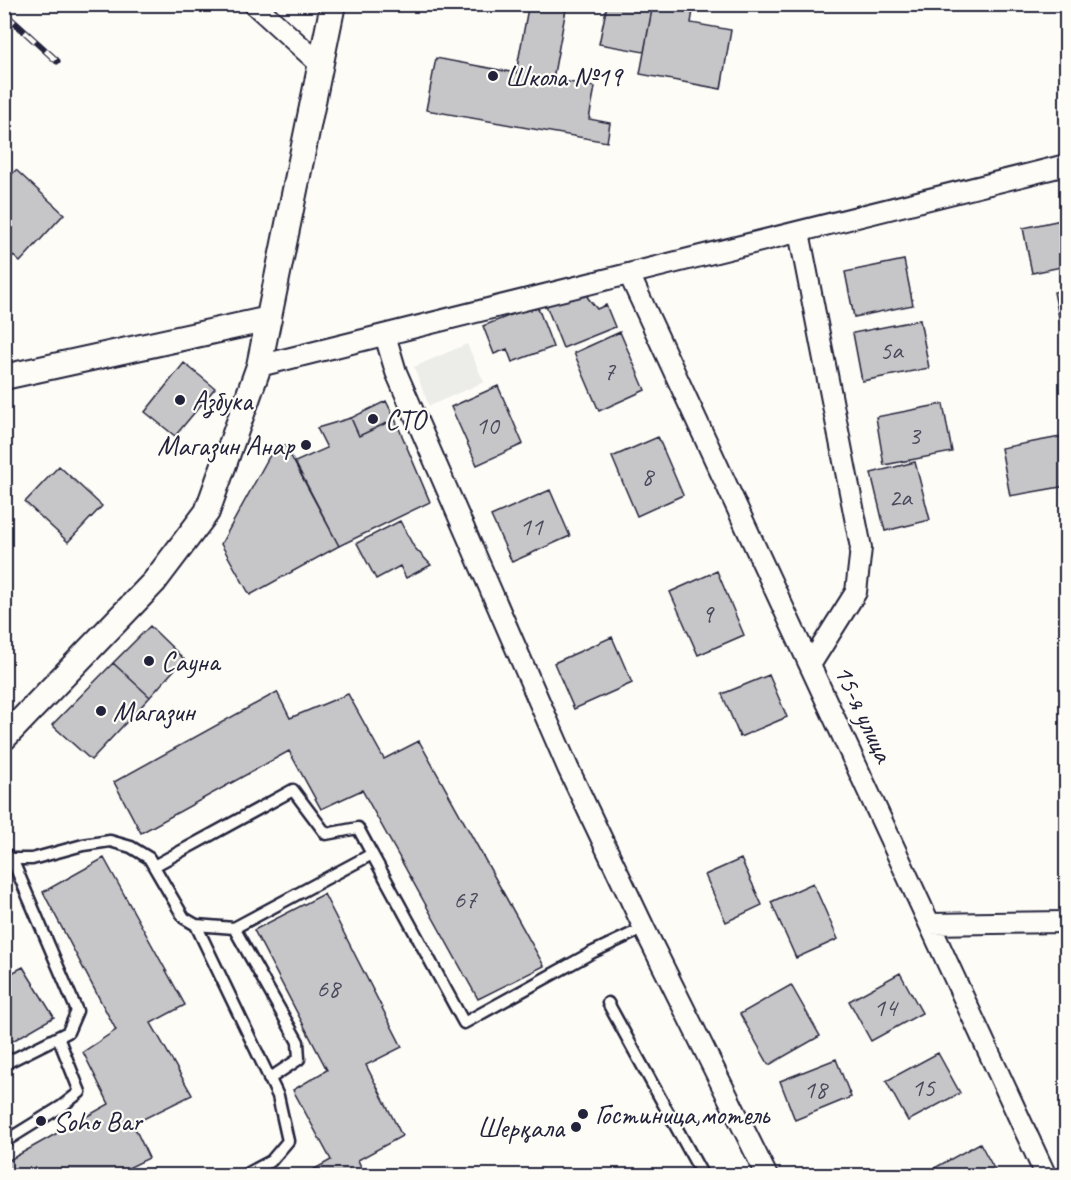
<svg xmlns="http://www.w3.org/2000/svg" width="1071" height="1180" font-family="Caveat,sans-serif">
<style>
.built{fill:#ecece9}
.building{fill:#c6c6c8;stroke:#22223b;stroke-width:1.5}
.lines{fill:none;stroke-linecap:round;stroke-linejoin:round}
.service-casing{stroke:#22223b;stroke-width:15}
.minor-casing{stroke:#22223b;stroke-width:24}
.tertiary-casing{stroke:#22223b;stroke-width:28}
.service{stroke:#fdfcf7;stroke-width:10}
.minor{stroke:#fdfcf7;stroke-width:20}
.tertiary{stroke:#fdfcf7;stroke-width:24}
.rail-casing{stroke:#22223b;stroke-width:7}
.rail{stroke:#fdfcf7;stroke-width:4.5;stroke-dasharray:14;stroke-linecap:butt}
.poi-dot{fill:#22223b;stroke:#fdfcf7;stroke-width:2}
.labels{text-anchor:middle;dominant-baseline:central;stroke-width:4.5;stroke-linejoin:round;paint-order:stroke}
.number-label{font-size:26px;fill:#4b4b5e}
.poi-label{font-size:28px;fill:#22223b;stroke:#fdfcf7;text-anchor:start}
.street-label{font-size:28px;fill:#22223b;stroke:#fdfcf7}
</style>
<rect width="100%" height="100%" fill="#fdfcf7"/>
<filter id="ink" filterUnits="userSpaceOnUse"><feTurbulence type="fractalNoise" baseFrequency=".0167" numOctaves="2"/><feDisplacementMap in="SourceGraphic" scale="12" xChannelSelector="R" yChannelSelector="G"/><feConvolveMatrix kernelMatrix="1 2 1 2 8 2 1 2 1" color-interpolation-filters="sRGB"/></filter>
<g filter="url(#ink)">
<!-- built -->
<path class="built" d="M 467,344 L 484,382 L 429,406 L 414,367 Z"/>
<!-- building -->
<path class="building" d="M 509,4 L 567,4 L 553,79 L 595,87 L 589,119 L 610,123 L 607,142 L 426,110 L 436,58 L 516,73 L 528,8 Z
M 601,4 L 653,4 L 644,52 L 599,44 L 607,5 Z
M 653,4 L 694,4 L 691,23 L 731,30 L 721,89 L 640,74 Z
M 792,4 L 822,4 L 821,10 Z
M 16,170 L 64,214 L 20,262 L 4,247 L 4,182 Z
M 1066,219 L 1066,266 L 1032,273 L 1023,228 Z
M 904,260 L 913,305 L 854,317 L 845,272 Z
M 585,290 L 588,298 L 597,309 L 606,305 L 615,327 L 563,348 L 546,305 Z
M 1066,290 L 1066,336 L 1063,337 L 1054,292 Z
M 537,305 L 553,347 L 512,362 L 507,349 L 494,354 L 483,326 Z
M 920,320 L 929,368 L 862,381 L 853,333 Z
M 620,332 L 645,390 L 599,411 L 574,353 Z
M 1066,341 L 1066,367 L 1061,342 Z
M 184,363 L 215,388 L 175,436 L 145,412 Z
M 498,386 L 523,444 L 477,465 L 451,407 Z
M 386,401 L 395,419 L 359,436 L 351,418 Z
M 943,404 L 952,452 L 884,465 L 876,417 Z
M 351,418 L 359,436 L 395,419 L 430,502 L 339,546 L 295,462 L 327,448 L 317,428 Z
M 1066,436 L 1066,486 L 1010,496 L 1001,448 Z
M 658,437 L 683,495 L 637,516 L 612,457 Z
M 285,445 L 339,546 L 250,595 L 221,544 L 270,455 Z
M 915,462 L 930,520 L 885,531 L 871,473 Z
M 59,466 L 102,506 L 68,542 L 25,502 Z
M 550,490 L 570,536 L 512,562 L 491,516 Z
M 400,521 L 414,547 L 431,565 L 406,578 L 400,566 L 376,579 L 357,543 Z
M 717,571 L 744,635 L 698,655 L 670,592 Z
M 150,626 L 184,659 L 150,697 L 113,663 Z
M 612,637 L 632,683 L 574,709 L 554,663 Z
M 113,663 L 150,697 L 91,760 L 52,725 Z
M 769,675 L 787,717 L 740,737 L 722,694 Z
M 277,692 L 290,718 L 348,694 L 384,759 L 419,741 L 544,966 L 478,999 L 362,790 L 321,809 L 289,751 L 141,833 L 114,782 Z
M 104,858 L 185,1005 L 151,1023 L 192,1095 L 133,1124 L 149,1158 L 112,1176 L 4,1176 L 4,1163 L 109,1104 L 83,1052 L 116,1030 L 43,892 Z
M 741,859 L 762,905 L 726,922 L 705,875 Z
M 813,883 L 838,939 L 796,958 L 771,902 Z
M 324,894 L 402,1047 L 366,1065 L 402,1136 L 358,1160 L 365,1176 L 302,1176 L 331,1160 L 293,1090 L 327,1070 L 254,930 Z
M 23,967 L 54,1017 L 4,1046 L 4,977 Z
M 900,973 L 922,1013 L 871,1041 L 849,1001 Z
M 791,985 L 820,1036 L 769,1065 L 740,1014 Z
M 938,1053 L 960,1093 L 908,1121 L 886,1081 Z
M 836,1059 L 851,1097 L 795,1120 L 780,1081 Z
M 980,1143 L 998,1176 L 931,1176 L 929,1171 Z"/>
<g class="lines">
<!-- service casing -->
<g class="service-casing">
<path id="service" d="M 4,853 L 12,859 L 32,859 L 83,845 L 110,841 L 131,847 L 149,858 L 184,918 L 196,925 L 234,928 L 372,854 L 464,1023 L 591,953 L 644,928
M 154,866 L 293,790 L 326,834 L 358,828 L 372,854
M 196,925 L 278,1096 L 288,1141 L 271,1161 L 243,1176
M 234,928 L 298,1042 L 299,1059 L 269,1079
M 608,1003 L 703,1176
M 4,1064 L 68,1032 L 77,1011 L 12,859
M 4,1142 L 62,1106 L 80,1092 L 58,1037"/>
</g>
<!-- minor casing -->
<g class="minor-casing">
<path id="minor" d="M 254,4 L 321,65
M 799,232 L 861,548 L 856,592 L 810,665
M 629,274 L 1046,1176
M 385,335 L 396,372 L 568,768 L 644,928 L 767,1176
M 259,366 L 1066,165
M 930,924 L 1066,922"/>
</g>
<!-- tertiary casing -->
<g class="tertiary-casing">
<path id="tertiary" d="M 4,377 L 269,319
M 4,738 L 154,582 L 207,512 L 259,366 L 333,4"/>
</g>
<!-- service -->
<use href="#service" class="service"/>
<!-- minor -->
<use href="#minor" class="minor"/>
<!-- tertiary -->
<use href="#tertiary" class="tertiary"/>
<!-- rail casing -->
<g class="rail-casing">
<path id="rail" d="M 4,13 L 57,61"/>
</g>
<!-- rail -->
<use href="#rail" class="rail"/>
</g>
</g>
<!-- markers -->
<g class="poi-dot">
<circle cx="493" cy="76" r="6"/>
<circle cx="180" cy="400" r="6"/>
<circle cx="373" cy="419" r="6"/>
<circle cx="306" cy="445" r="6"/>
<circle cx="149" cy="661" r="6"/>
<circle cx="101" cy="711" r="6"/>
<circle cx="583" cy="1114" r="6"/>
<circle cx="41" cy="1121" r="6"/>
<circle cx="576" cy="1127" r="6"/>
</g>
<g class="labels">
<!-- number labels -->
<g class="number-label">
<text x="891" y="350">5а</text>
<text x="609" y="371">7</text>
<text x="487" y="425">10</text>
<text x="914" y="435">3</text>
<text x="647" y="476">8</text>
<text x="900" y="497">2а</text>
<text x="531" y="526">11</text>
<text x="707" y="613">9</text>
<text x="465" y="899">67</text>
<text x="328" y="988">68</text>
<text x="885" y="1007">14</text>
<text x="923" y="1087">15</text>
<text x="815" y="1089">18</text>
</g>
<!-- poi labels -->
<g class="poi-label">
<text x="505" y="76">Школа №19</text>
<text x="192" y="400">Азбука</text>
<text x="385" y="419">СТО</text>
<text x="294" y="445" text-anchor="end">Магазин Анар</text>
<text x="161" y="661">Сауна</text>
<text x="113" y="711">Магазин</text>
<text x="595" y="1114">Гостиница,мотель</text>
<text x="53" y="1121">Soho Bar</text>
<text x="564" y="1127" text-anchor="end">Шерқала</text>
</g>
<!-- street labels -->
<g class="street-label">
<text transform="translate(864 713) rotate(65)">15-я улица</text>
</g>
</g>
<!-- margin -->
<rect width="1071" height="1180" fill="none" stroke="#fdfcf7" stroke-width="24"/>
<rect x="12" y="12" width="1047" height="1156" fill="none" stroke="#22223b" stroke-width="2" filter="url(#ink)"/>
</svg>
